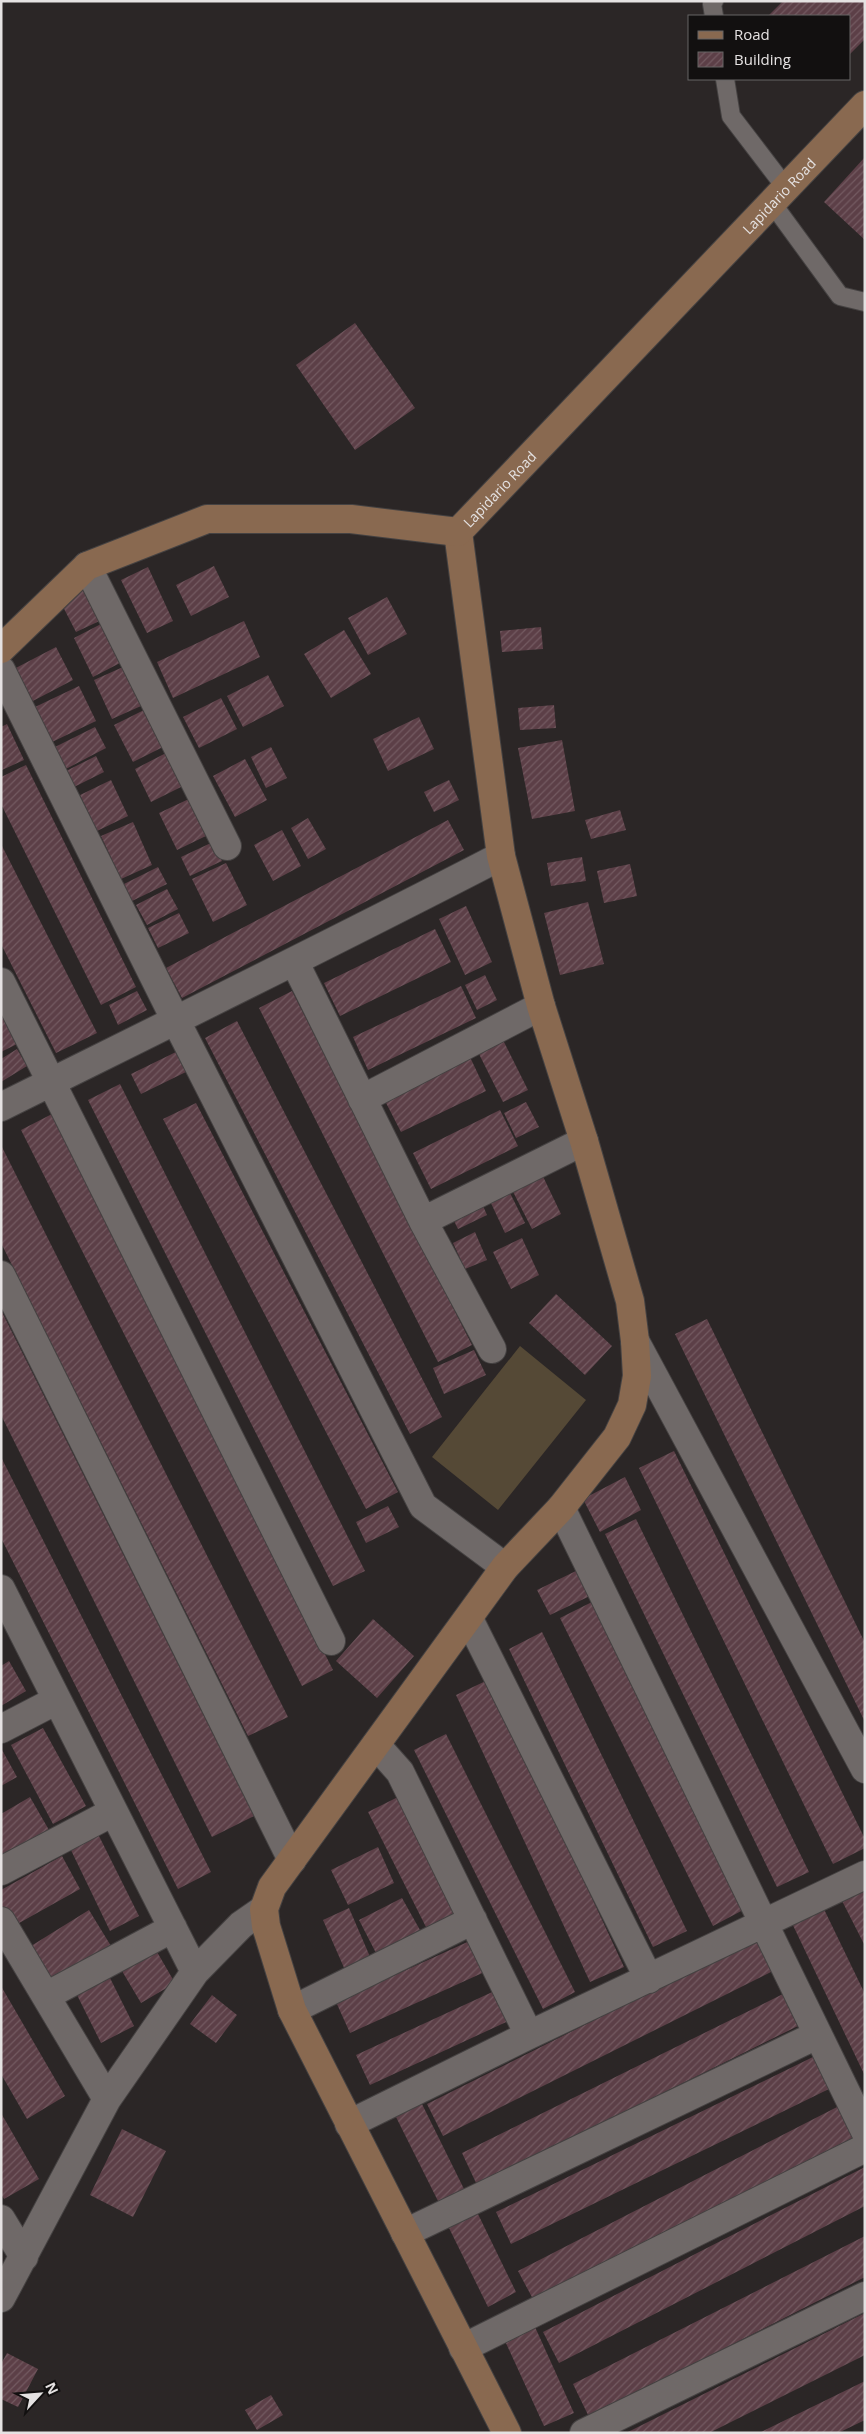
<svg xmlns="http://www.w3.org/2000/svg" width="866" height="2434" font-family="'Open Sans',sans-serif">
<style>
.pitch{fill:#554936}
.building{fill:url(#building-hatch)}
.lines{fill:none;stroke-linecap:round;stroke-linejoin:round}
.lane-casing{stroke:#454242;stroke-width:20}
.street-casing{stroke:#454242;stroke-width:30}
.secondary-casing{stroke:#454242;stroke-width:30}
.lane{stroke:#6f6968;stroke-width:18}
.street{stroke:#6f6968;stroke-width:28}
.secondary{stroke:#896950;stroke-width:28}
.labels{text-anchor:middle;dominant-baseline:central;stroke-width:5;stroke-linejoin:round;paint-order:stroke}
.street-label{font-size:14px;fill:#e5e2e2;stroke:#121010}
</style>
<defs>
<pattern id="building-hatch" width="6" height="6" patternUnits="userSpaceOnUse" patternTransform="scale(1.25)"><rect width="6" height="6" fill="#5c3f47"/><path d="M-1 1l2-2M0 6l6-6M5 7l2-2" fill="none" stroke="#735a61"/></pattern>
</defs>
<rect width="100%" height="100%" fill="#2b2626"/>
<!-- pitch -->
<path class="pitch" d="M 520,1346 L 586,1400 L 498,1510 L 432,1457 Z"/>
<!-- building -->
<path class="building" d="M 783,1 L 865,1 L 865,39 L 850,54 L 850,16 L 768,16 Z
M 865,157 L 865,240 L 824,202 Z
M 355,323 L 415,408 L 355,450 L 296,365 Z
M 214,566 L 229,597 L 191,616 L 176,585 Z
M 148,567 L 173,621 L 147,633 L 121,580 Z
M 90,586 L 106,618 L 76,632 L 60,601 Z
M 387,597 L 407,634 L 368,655 L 348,618 Z
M 244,621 L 260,657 L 173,698 L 157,662 Z
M 101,624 L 120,663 L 93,677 L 74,638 Z
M 541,627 L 543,649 L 502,652 L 500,631 Z
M 344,630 L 371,674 L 331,698 L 304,654 Z
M 56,647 L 73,680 L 29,703 L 12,670 Z
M 123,667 L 141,706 L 112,719 L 94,680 Z
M 268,675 L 284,706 L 243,727 L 227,696 Z
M 79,686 L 96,721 L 52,742 L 35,707 Z
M 221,698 L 237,729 L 199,748 L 183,717 Z
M 554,705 L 556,728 L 520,730 L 518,708 Z
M 144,710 L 163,747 L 133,762 L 114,725 Z
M 419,717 L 434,749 L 388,771 L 373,739 Z
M 7,724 L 24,760 L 2,770 L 1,727 Z
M 95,727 L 106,748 L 64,770 L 53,748 Z
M 562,740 L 575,811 L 532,819 L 518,748 Z
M 271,747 L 287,778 L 266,788 L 251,757 Z
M 166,753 L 183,786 L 151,802 L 135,769 Z
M 96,756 L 104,772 L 74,787 L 66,771 Z
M 245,759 L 267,800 L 235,817 L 213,776 Z
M 26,765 L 136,987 L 101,1005 L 1,804 L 1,777 Z
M 111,780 L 128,816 L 97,831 L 80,795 Z
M 449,780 L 459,800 L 434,812 L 424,792 Z
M 191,798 L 208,835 L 177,850 L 159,813 Z
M 620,810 L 626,830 L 591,839 L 585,820 Z
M 308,818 L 326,849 L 308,859 L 291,828 Z
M 448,820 L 464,850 L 182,998 L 166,968 Z
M 133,822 L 152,865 L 121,879 L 101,836 Z
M 282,830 L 301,866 L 273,881 L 254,845 Z
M 213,842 L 222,861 L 190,876 L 181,857 Z
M 1,844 L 97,1033 L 56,1053 L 1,944 Z
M 582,857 L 586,881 L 551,886 L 547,863 Z
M 226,863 L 247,905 L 213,922 L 192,879 Z
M 630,864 L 637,896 L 604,903 L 597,871 Z
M 158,867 L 167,884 L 132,901 L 124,884 Z
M 167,889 L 178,909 L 147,925 L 136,905 Z
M 588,902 L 604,964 L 560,975 L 544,913 Z
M 466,906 L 492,962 L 465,975 L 439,919 Z
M 179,913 L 189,933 L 158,948 L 148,928 Z
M 435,929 L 451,962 L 340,1016 L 324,983 Z
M 485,975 L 497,1000 L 477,1010 L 465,985 Z
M 461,986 L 476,1018 L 368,1070 L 353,1037 Z
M 137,991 L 147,1010 L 118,1025 L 109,1005 Z
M 292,991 L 472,1345 L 438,1362 L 259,1008 Z
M 1,1013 L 17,1044 L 1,1052 Z
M 237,1021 L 442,1417 L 410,1434 L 205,1038 Z
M 501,1036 L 528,1090 L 503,1102 L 476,1048 Z
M 17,1049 L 27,1066 L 1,1082 L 1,1059 Z
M 180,1050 L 190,1070 L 141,1094 L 131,1074 Z
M 470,1057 L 486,1091 L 401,1132 L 384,1099 Z
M 120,1084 L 365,1571 L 333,1586 L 88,1100 Z
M 526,1102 L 539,1127 L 516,1138 L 504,1113 Z
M 196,1103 L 398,1492 L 366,1509 L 163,1119 Z
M 500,1110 L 518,1146 L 431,1189 L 413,1153 Z
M 52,1114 L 333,1670 L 302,1686 L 21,1130 Z
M 1,1145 L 288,1717 L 248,1736 L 1,1243 Z
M 537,1164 L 561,1214 L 532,1229 L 507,1180 Z
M 508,1189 L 525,1223 L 505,1233 L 489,1199 Z
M 480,1199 L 487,1215 L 458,1229 L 450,1213 Z
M 475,1232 L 487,1260 L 465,1269 L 453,1243 Z
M 522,1238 L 539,1275 L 511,1289 L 493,1252 Z
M 556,1294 L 612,1346 L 585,1375 L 529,1323 Z
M 1,1310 L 254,1816 L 212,1837 L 1,1415 Z
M 707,1319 L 865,1643 L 865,1722 L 675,1334 Z
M 474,1350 L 486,1375 L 444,1394 L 433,1368 Z
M 674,1451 L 865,1839 L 865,1848 L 833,1864 L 639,1468 Z
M 1,1457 L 211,1872 L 178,1889 L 1,1538 Z
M 625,1477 L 641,1510 L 600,1532 L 583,1499 Z
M 388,1506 L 399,1527 L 366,1543 L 356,1522 Z
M 636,1519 L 809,1872 L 777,1887 L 605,1534 Z
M 578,1570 L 590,1596 L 550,1615 L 537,1590 Z
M 592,1602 L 745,1909 L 713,1926 L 560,1618 Z
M 373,1619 L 414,1656 L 377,1698 L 336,1661 Z
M 542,1632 L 687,1931 L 653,1947 L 509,1649 Z
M 9,1661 L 26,1691 L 1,1706 L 1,1666 Z
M 490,1679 L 624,1967 L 590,1982 L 456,1695 Z
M 43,1728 L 86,1806 L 53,1824 L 11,1745 Z
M 446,1734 L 575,1992 L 543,2009 L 414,1750 Z
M 1,1748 L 17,1777 L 1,1786 Z
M 400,1796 L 460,1914 L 428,1931 L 368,1812 Z
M 30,1797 L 49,1830 L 1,1856 L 1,1814 Z
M 96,1830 L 139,1916 L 110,1931 L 68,1844 Z
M 378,1847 L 394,1883 L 348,1905 L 331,1870 Z
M 62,1856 L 80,1889 L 12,1927 L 1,1909 L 1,1890 Z
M 865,1880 L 865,1946 L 838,1893 Z
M 402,1898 L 420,1930 L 376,1953 L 359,1920 Z
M 821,1903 L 865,1994 L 865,2076 L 789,1917 Z
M 349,1908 L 371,1959 L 345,1970 L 323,1920 Z
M 89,1910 L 111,1946 L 53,1982 L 31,1946 Z
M 762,1936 L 779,1968 L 443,2136 L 427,2104 Z
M 474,1939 L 489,1970 L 350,2033 L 336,2002 Z
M 153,1945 L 175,1983 L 141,2003 L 119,1966 Z
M 108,1974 L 134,2026 L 101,2043 L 75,1991 Z
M 1,1986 L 65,2096 L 27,2119 L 1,2074 Z
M 501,1988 L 515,2018 L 370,2085 L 356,2055 Z
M 787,1992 L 802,2024 L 477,2185 L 462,2153 Z
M 212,1995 L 237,2015 L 216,2043 L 190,2024 Z
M 815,2056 L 831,2088 L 511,2244 L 496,2212 Z
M 421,2102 L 467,2195 L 441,2207 L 395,2115 Z
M 839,2106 L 855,2137 L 534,2301 L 518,2271 Z
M 1,2113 L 39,2179 L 4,2199 L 1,2194 Z
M 122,2129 L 166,2151 L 133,2217 L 90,2195 Z
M 865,2167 L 865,2206 L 559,2363 L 543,2332 Z
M 477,2212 L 516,2292 L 488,2307 L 448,2226 Z
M 865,2236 L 865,2277 L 589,2417 L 573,2384 Z
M 865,2313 L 865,2355 L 709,2433 L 626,2433 Z
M 535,2327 L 574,2413 L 544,2426 L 505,2341 Z
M 7,2353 L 38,2369 L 18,2407 L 1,2399 L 1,2364 Z
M 865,2381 L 865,2420 L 838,2433 L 759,2433 Z
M 271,2395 L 283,2415 L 257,2430 L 245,2410 Z"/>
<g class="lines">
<!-- lane casing -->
<g class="lane-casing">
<path id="lane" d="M 714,16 L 712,4 L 714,1
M 725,79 L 731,116 L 786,188
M 772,203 L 840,296 L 865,302"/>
</g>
<!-- street casing -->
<g class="street-casing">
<path id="street" d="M 87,566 L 227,846
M 1,670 L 175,1019 L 423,1506 L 505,1567
M 295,963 L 423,1221 L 492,1349
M 1,982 L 331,1641
M 362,1099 L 541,1006
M 1,1107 C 168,1024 335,942 501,856
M 423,1221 L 584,1141
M 1,1275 L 292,1860
M 635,1341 L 865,1769
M 561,1508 L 865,2131
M 1,1589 L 195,1972
M 469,1619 L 649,1979
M 1,1729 L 57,1700
M 376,1745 L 400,1772 L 529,2035
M 1,1871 L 113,1812
M 1,1921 L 107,2099
M 46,1996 L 173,1928
M 292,2010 L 473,1920
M 349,2124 L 529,2035 L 865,1875
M 1,2219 L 24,2257
M 405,2233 L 817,2035
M 1,2298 L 107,2099 L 195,1972 L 241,1925 L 264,1909
M 463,2348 L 865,2148
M 584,2433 L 865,2296"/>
</g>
<!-- secondary casing -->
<g class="secondary-casing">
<g id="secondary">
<path d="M 458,532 L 501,856 L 541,1006 L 584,1141 L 630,1301 L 635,1341 L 637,1376 L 632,1405 L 617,1437 L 561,1508 L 505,1567 L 272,1887 L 264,1909 L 266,1926 L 292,2010 L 507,2433"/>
<path id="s1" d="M 1,649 L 87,566 L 207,519 L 351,519 L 458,532 L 865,105"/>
</g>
</g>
<!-- lane -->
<use href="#lane" class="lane"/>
<!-- street -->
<use href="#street" class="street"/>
<!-- secondary -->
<use href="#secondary" class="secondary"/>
</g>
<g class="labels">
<!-- street labels -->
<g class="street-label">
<text stroke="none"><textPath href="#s1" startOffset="965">Lapidario Road</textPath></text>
<text stroke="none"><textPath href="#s1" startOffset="560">Lapidario Road</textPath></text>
</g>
</g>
<!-- border -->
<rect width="866" height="2434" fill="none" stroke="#e5e2e2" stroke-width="5"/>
<!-- legend -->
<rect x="688" y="15" width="162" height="65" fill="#121010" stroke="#666464"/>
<rect x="698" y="31" width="25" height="8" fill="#896950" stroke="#666464"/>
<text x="734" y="40" font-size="15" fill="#e5e2e2">Road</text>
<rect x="698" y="52" width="25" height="15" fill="url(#building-hatch)" stroke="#666464"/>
<text x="734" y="65" font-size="15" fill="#e5e2e2">Building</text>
<!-- north arrow -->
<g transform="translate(40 2394) rotate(64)" stroke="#121010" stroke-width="4" paint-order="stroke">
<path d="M0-4L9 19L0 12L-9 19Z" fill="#e5e2e2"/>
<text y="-8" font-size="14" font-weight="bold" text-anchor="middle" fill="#e5e2e2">N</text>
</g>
</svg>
